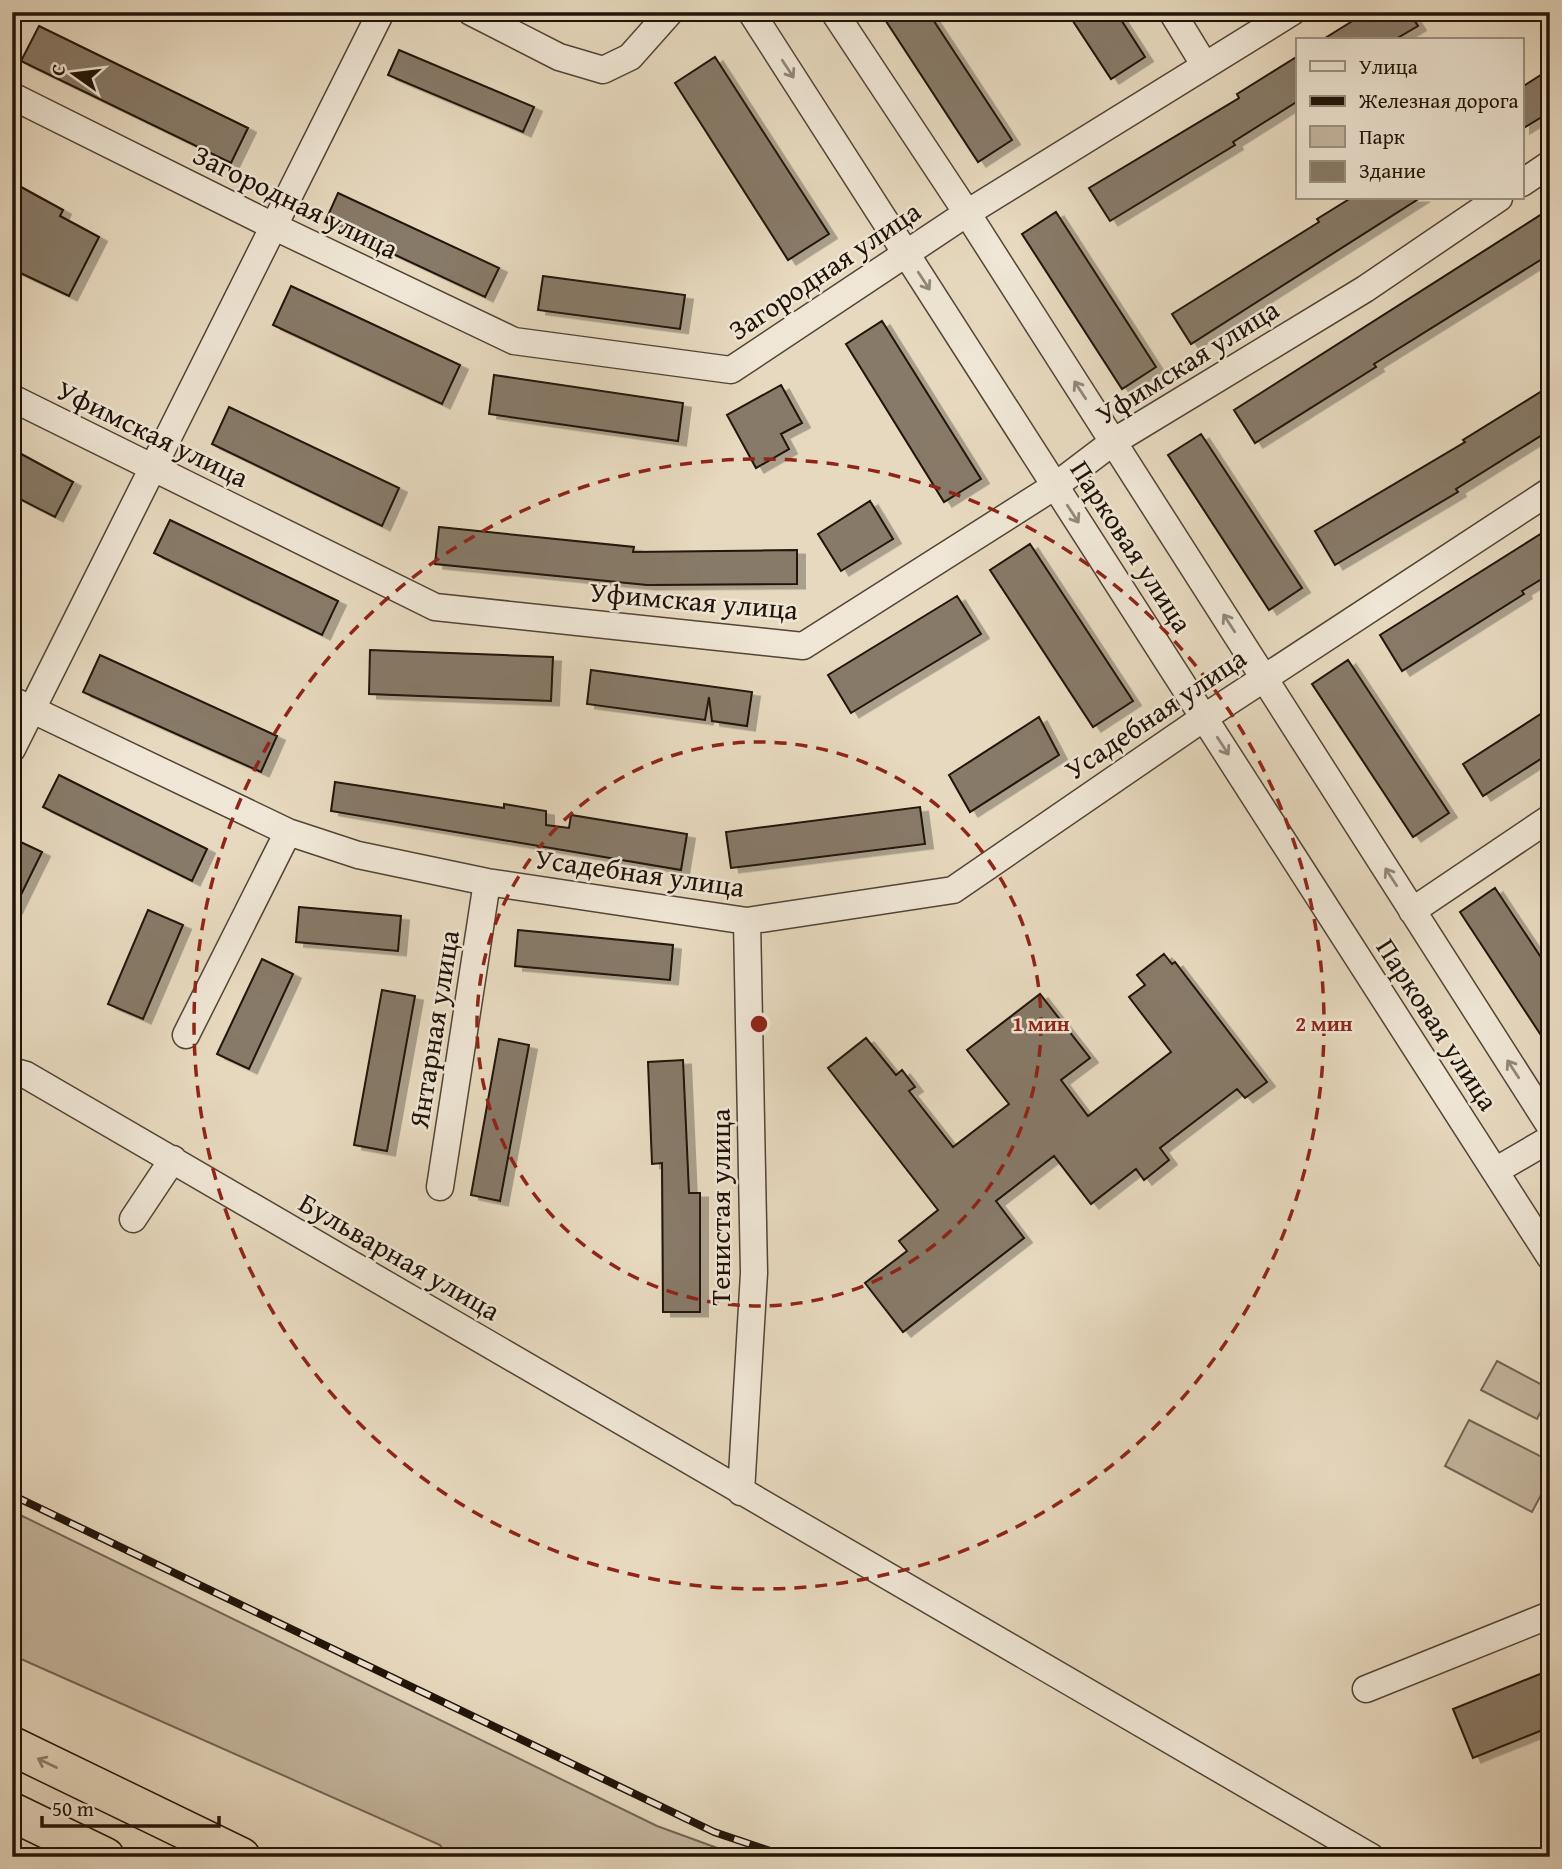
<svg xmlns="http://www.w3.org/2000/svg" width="1562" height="1869" font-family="'Gentium Book Plus',serif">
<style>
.green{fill:#c5b7a0;stroke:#726554;stroke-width:2}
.building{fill:#877a67;stroke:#201308;stroke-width:2;filter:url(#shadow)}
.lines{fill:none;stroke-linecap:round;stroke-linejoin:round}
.minor-casing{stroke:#524436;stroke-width:29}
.highway-casing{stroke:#201308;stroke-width:41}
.minor{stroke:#efe6d5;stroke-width:26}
.highway{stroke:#e7d9bf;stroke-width:38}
.rail-casing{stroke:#201308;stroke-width:8}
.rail{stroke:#efe6d5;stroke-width:5;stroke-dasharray:16;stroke-linecap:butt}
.oneway{stroke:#928779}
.oneway2{stroke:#8d806d}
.ring{fill:none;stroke:#8f2418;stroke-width:3.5;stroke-dasharray:12 9}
.labels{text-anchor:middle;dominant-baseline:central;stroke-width:5;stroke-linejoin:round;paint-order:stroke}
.street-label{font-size:28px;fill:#201308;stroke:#efe6d5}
.centre{fill:#8f2418;stroke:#efe6d5;stroke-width:3.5}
.ring-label{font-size:21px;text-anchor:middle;font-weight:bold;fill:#8f2418;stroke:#efe6d5;stroke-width:5;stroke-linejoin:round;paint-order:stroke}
</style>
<defs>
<filter id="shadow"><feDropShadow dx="8" dy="4.5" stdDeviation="0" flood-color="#0004"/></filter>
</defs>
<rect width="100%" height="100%" fill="#e7d9bf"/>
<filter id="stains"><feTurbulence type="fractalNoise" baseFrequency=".00286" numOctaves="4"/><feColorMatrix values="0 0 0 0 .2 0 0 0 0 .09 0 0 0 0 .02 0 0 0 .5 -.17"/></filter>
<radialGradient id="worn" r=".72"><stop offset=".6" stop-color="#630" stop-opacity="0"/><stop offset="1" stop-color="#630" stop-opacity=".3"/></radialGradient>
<!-- green -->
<path class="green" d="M 1497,1361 L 1550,1389 L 1550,1393 L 1537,1419 L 1481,1390 Z
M 1469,1420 L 1550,1461 L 1550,1478 L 1532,1512 L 1445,1466 Z
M 12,1511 L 657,1826 L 742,1857 L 448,1857 L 440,1845 L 12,1655 Z"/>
<!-- building -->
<path class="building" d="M 880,12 L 928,12 L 1012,140 L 978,162 Z
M 1067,12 L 1116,12 L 1145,57 L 1111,79 Z
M 1367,12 L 1409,12 L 1418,26 L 1394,40 L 1322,40 Z
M 39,26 L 248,128 L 231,163 L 21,61 Z
M 399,50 L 534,107 L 523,132 L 388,75 Z
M 1298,56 L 1298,101 L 1233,142 L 1235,145 L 1110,221 L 1089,188 L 1239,98 L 1237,94 Z
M 715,57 L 829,234 L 788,260 L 675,83 Z
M 1550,69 L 1550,112 L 1522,129 L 1522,87 Z
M 12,182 L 63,210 L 60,216 L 99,237 L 69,296 L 12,269 Z
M 338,193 L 499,268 L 485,297 L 325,222 Z
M 1351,198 L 1420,198 L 1191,344 L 1172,314 L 1319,222 L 1317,219 Z
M 1056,212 L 1156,367 L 1122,389 L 1022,234 Z
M 1542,214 L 1550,227 L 1550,254 L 1374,364 L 1376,367 L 1255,443 L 1234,410 Z
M 543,276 L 685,295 L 680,329 L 538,310 Z
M 291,286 L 460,365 L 442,404 L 273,325 Z
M 882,321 L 981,479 L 944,502 L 846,344 Z
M 494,375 L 683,403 L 678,441 L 489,414 Z
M 781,385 L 802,423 L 781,434 L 789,449 L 756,468 L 727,415 Z
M 1550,386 L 1550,430 L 1456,489 L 1458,492 L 1335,565 L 1315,531 L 1465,442 L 1463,440 Z
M 229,407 L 399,488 L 382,526 L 212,444 Z
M 1201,434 L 1302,588 L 1269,610 L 1168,455 Z
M 12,449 L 73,482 L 55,517 L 12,495 Z
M 870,501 L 893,539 L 841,571 L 818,534 Z
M 170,520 L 338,601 L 322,635 L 154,553 Z
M 439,527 L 634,547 L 633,552 L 797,550 L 797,584 L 647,585 L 435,564 Z
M 1550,528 L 1550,574 L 1522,591 L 1524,594 L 1402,671 L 1380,635 Z
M 1030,544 L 1133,701 L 1093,727 L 990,570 Z
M 957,596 L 981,634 L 851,713 L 828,675 Z
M 370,650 L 553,657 L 551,701 L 369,694 Z
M 100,655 L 277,736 L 261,772 L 83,692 Z
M 1348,660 L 1449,813 L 1413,837 L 1312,684 Z
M 591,670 L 752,692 L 747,726 L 712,721 L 709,697 L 705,720 L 587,704 Z
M 1550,708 L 1550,753 L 1483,796 L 1463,764 Z
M 1039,717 L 1059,755 L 970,812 L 949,775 Z
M 59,775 L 207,849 L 192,881 L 43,807 Z
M 335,782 L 504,808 L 504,804 L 546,811 L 546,825 L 569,828 L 571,815 L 687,834 L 681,870 L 331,811 Z
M 920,807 L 925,844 L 731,868 L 726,832 Z
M 12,838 L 42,852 L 12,913 Z
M 1495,888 L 1550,971 L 1550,1049 L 1460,912 Z
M 299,907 L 401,916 L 398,951 L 296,942 Z
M 148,910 L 183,925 L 143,1019 L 108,1004 Z
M 518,930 L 673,945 L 670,980 L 515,966 Z
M 1164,954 L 1172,964 L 1175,962 L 1267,1082 L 1245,1098 L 1237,1089 L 1160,1148 L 1169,1160 L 1144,1180 L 1136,1169 L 1091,1204 L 1054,1156 L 996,1201 L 1024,1238 L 903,1332 L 865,1283 L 907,1251 L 899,1241 L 938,1210 L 828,1068 L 866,1038 L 896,1075 L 902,1070 L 915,1087 L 909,1091 L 953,1147 L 1009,1104 L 967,1050 L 1040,994 L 1090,1058 L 1061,1080 L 1088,1116 L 1171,1052 L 1129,997 L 1145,985 L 1137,975 Z
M 262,959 L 293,974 L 249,1069 L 217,1054 Z
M 382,990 L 415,996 L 387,1151 L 354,1145 Z
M 499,1039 L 529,1045 L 500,1201 L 471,1195 Z
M 683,1060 L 689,1193 L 700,1193 L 700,1312 L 663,1312 L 662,1163 L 652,1164 L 648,1062 Z
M 1550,1670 L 1550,1727 L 1473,1758 L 1453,1709 Z"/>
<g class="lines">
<!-- minor casing -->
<g class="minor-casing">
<path id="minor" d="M 471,12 L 559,57 L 603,70 L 630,57 L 670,12
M 751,12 L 1550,1257
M 834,12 L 967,213 L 1550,1126
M 1172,12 L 1205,66
M 12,96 L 273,226 L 514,341 L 731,370 L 967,213 L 1292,12
M 1522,183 L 1550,164
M 12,398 L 435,607 L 803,646 L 1055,486 L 1113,442 L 1365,289 L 1499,198
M 12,700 L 288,832 L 358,855 L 487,882 L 747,921 L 953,890 L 1205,717 L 1550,491
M 12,749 L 381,12
M 1412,911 L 1550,818
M 186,1035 L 288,832
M 12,1071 L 26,1075 L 1371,1857
M 1495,1171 L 1550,1139
M 440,1187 L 487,882
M 133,1219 L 173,1159
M 741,1492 L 754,1273 L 747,921
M 1366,1689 L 1550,1615"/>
</g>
<!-- highway casing -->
<g class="highway-casing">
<path id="highway" d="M 12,1746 L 241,1857
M 12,1812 L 105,1857"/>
</g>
<!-- minor -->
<use href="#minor" class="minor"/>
<!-- highway -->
<use href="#highway" class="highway"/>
<!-- rail casing -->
<g class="rail-casing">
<path id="rail" d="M 12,1495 L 714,1832 L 788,1857"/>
</g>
<!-- rail -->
<use href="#rail" class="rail"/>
</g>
<!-- one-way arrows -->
<defs><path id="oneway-shaft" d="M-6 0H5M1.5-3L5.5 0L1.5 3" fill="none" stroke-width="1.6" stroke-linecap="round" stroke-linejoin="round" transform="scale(1.75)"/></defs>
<g class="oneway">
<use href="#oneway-shaft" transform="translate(788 69) rotate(57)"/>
<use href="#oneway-shaft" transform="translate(924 281) rotate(57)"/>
<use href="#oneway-shaft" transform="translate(1080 390) rotate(-123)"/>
<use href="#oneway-shaft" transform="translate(1073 514) rotate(57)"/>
<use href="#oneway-shaft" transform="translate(1229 623) rotate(-123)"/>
<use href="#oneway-shaft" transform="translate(1223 746) rotate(57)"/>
<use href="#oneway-shaft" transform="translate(1391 877) rotate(-123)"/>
<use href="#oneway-shaft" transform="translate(1513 1069) rotate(-123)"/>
</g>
<use class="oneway2" href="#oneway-shaft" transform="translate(47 1763) rotate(-154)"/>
<!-- distance rings -->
<g class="ring">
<circle cx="759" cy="1024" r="282"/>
<circle cx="759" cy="1024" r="565"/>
</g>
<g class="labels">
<!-- street labels -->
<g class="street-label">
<text transform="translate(296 201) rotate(26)">Загородная улица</text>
<text transform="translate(824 270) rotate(-34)">Загородная улица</text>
<text transform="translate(1187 361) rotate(-32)">Уфимская улица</text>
<text transform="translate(153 433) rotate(26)">Уфимская улица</text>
<text transform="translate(1132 546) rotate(57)">Парковая улица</text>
<text transform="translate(694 600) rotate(5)">Уфимская улица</text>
<text transform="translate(1155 713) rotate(-34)">Усадебная улица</text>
<text transform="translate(640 872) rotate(8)">Усадебная улица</text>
<text transform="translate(1438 1024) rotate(57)">Парковая улица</text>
<text transform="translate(433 1029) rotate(-81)">Янтарная улица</text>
<text transform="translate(719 1207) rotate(-90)">Тенистая улица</text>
<text transform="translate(400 1256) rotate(30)">Бульварная улица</text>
</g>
</g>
<circle cx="759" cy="1024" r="10" class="centre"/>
<g class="ring-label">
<text x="1041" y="1031">1 мин</text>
<text x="1324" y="1031">2 мин</text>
</g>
<!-- margin -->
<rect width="1562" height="1869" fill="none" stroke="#e7d9bf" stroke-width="42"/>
<rect x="14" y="14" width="1534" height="1841" fill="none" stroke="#201308" stroke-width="3.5"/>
<rect x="21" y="21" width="1520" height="1827" fill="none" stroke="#201308" stroke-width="2"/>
<!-- legend -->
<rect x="1296" y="38" width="228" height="161" fill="#efe6d5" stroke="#9c9283" stroke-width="2"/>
<rect x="1310" y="61" width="35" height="10" fill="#efe6d5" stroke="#9c9283" stroke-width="2"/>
<text x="1359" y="74" font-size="21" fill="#201308">Улица</text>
<rect x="1310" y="96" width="35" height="10" fill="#201308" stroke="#9c9283" stroke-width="2"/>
<text x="1359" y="108" font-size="21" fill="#201308">Железная дорога</text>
<rect x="1310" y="126" width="35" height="21" fill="#c5b7a0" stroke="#9c9283" stroke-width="2"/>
<text x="1359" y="144" font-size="21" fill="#201308">Парк</text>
<rect x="1310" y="161" width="35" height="21" fill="#877a67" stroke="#9c9283" stroke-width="2"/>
<text x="1359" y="178" font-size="21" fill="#201308">Здание</text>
<!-- north arrow -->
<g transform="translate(74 74) rotate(284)" stroke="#efe6d5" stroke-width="5" paint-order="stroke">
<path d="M0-5L12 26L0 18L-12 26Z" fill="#201308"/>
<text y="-10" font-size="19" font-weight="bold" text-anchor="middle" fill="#201308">С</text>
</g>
<!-- scale -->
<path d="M42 1816v10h177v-10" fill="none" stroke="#201308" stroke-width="3.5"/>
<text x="52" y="1816" font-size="21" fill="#201308" stroke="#efe6d5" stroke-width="5" paint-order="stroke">50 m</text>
<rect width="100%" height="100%" filter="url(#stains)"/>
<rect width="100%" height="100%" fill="url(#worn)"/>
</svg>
